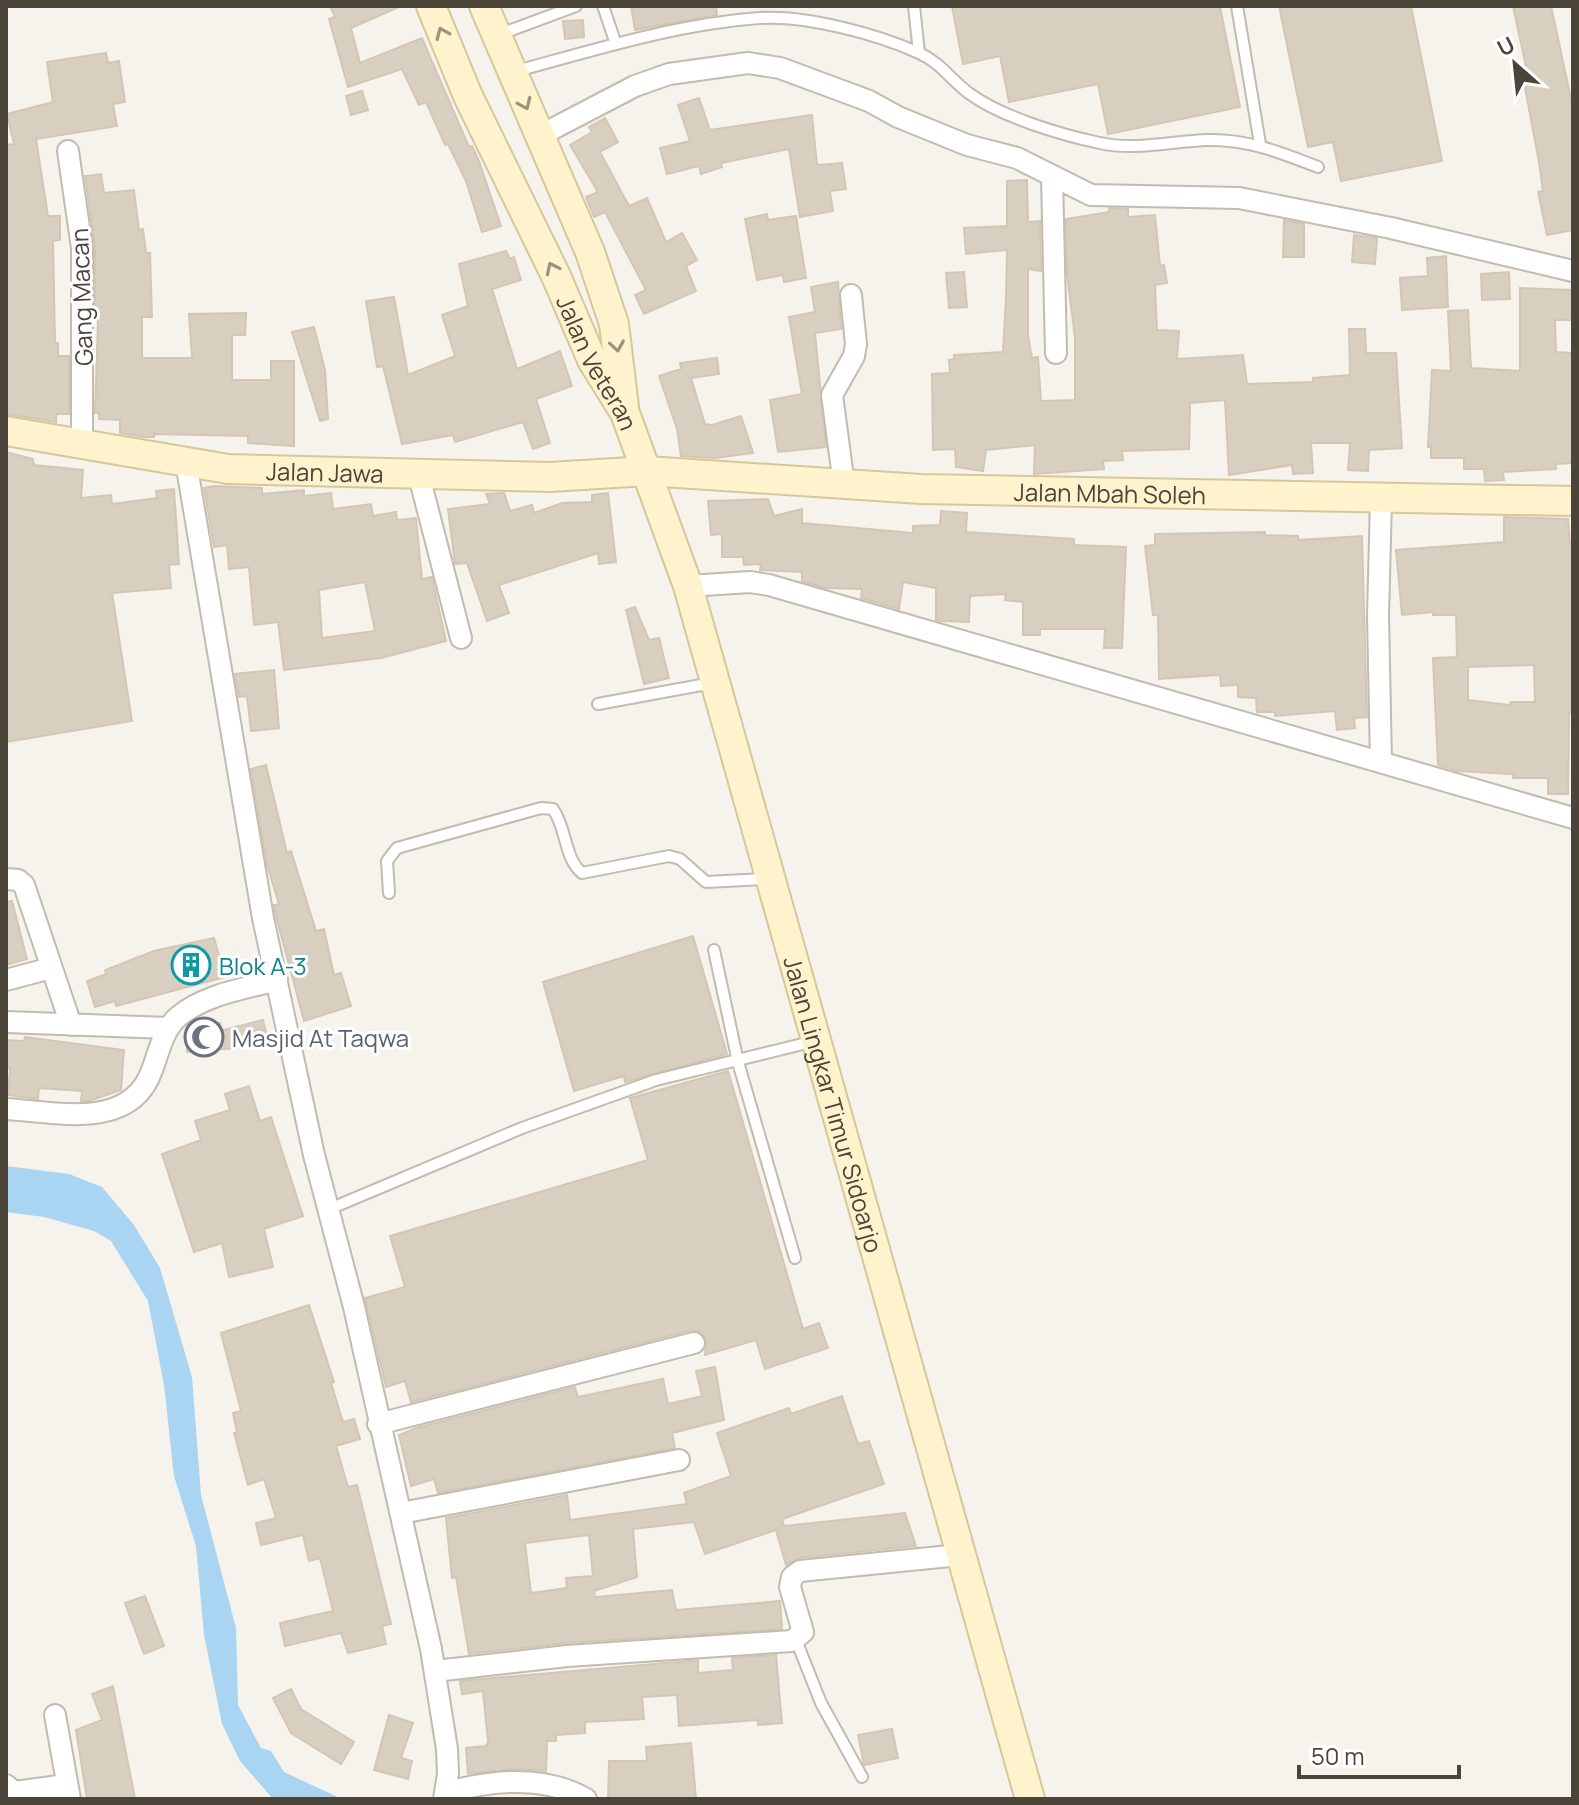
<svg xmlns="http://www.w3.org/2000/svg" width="1579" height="1805" font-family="Manrope,sans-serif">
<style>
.water{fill:#a9d4f2}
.building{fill:#d8cfc1;stroke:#d3c7b4;stroke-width:2;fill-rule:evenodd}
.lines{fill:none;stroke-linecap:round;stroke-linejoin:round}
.lane-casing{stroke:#c2bbae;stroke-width:14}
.street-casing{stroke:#c2bbae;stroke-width:24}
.secondary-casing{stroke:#d6c79b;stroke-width:32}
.lane{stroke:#fff;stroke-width:10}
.street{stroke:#fff;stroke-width:20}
.secondary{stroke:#fff3cd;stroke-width:28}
.oneway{stroke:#9c937c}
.labels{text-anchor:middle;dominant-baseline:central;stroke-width:6;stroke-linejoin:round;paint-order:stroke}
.street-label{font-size:24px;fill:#4b4439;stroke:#fff}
.culture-label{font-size:24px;fill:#0d838f;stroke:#fff;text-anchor:start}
.worship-label{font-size:24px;fill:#5b616d;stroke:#fff;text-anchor:start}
</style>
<rect width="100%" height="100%" fill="#f6f3ec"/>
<!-- water -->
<path class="water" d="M 6,1166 L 69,1174 L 102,1187 L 134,1225 L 160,1268 L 192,1377 L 201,1495 L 236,1628 L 238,1705 L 261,1748 L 271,1751 L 284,1772 L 342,1799 L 273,1799 L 240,1761 L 222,1724 L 204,1635 L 196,1546 L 174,1476 L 164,1385 L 148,1301 L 111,1241 L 94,1231 L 44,1217 L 6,1212 Z"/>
<!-- building -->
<path class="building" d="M 330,6 L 401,6 L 351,28 L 360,63 L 422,38 L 469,147 L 472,146 L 479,161 L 501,226 L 482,232 L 466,181 L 448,144 L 445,145 L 426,102 L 419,105 L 402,69 L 348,87 L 329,19 L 335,17 Z
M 631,6 L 716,6 L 717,15 L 635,30 Z
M 952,6 L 1220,6 L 1240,107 L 1108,134 L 1098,84 L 1009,102 L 1000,56 L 963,64 Z
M 1279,6 L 1411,6 L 1442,161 L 1341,181 L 1333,142 L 1308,147 Z
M 1513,6 L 1551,6 L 1573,108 L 1573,230 L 1547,235 L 1538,192 L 1543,191 L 1539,162 L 1523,77 L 1528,76 Z
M 583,20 L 584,37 L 565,39 L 563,21 Z
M 106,53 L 108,63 L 119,61 L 125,102 L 113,104 L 117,126 L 36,139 L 48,216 L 60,216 L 60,240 L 53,241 L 55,343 L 58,343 L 58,356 L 69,356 L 69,414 L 56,414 L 56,422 L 6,414 L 6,145 L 14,144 L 7,114 L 53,102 L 47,62 Z
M 362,91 L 368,110 L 351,115 L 346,96 Z
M 699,98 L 710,130 L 812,115 L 817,165 L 842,163 L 846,189 L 830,191 L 833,211 L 800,217 L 789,149 L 721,163 L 722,167 L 701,174 L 699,166 L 667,174 L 660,148 L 690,141 L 678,105 Z
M 605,118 L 618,142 L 600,152 L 629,206 L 647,198 L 666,242 L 682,233 L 697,260 L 686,266 L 696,291 L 644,314 L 635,295 L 646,290 L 605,212 L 594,217 L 586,197 L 598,192 L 570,145 L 592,132 L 589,127 Z
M 101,174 L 104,193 L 134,190 L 139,230 L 143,229 L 146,253 L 150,253 L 152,317 L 142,317 L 142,358 L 192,358 L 189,314 L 246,313 L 245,335 L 232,335 L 232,380 L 271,380 L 271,361 L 294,361 L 294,446 L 248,443 L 248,436 L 154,434 L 154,437 L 144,437 L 120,433 L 120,420 L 99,419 L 99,413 L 95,413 L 98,321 L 95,321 L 95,248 L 85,176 Z
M 1027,180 L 1028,222 L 1040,221 L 1041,271 L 1028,269 L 1028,336 L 1032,358 L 1038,357 L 1041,401 L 1075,400 L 1075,338 L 1067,274 L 1066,219 L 1109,212 L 1109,208 L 1128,209 L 1128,217 L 1155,215 L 1160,266 L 1164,265 L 1167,283 L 1155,285 L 1157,330 L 1179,331 L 1177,359 L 1243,355 L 1247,384 L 1313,382 L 1313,378 L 1350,375 L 1349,329 L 1365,329 L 1366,353 L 1396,353 L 1402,448 L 1369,450 L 1368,471 L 1348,470 L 1350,443 L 1311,443 L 1313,473 L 1293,474 L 1292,465 L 1229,475 L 1225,400 L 1190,403 L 1189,449 L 1122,451 L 1123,460 L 1103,461 L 1104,469 L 1034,474 L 1035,445 L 986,450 L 983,471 L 956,467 L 955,449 L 933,450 L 932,374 L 950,373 L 949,360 L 954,359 L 954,355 L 1003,352 L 1006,299 L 1007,250 L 966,254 L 964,228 L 1007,226 L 1007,181 Z
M 767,214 L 768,220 L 796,216 L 806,278 L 784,282 L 783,275 L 757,280 L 745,219 Z
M 1284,220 L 1304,224 L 1304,257 L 1283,257 Z
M 1354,235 L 1377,238 L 1375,264 L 1352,262 Z
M 506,251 L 510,259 L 514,257 L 521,280 L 492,289 L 517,369 L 560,351 L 572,386 L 536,399 L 550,443 L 533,449 L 523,422 L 455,442 L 453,435 L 402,444 L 383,366 L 377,367 L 366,301 L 394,297 L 408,375 L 455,356 L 442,315 L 468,306 L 459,264 Z
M 1446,256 L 1448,307 L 1402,310 L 1400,278 L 1428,276 L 1427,258 Z
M 964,272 L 967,307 L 949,308 L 946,273 Z
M 1509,272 L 1510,299 L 1482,300 L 1481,274 Z
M 838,282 L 841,329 L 815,333 L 826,447 L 778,452 L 770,400 L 802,394 L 789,317 L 815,312 L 811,287 Z
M 1520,288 L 1573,290 L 1573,320 L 1555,320 L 1556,352 L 1573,353 L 1573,463 L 1556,464 L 1556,469 L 1503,472 L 1504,480 L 1485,481 L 1484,469 L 1464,469 L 1464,458 L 1431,458 L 1431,447 L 1428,447 L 1432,370 L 1451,371 L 1448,311 L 1468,310 L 1471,368 L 1520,371 Z
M 314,327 L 325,370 L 328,419 L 320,421 L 292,332 Z
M 717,358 L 719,374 L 691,378 L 705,424 L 712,425 L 741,416 L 753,453 L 715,458 L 681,456 L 677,429 L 659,376 L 681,369 L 680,363 Z
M 6,452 L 33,459 L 34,465 L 83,470 L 81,498 L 111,495 L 112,504 L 157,498 L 156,491 L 174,489 L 179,564 L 169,565 L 171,588 L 112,593 L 132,721 L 6,742 Z
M 213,486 L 262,488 L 262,494 L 304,490 L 304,496 L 331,493 L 333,509 L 371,504 L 373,516 L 396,512 L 397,520 L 416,518 L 422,579 L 432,577 L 446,641 L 381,658 L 284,670 L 278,622 L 254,625 L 249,567 L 229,569 L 227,545 L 214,547 L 204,488 ZM 365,582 L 375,631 L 322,638 L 319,590 Z
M 504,493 L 510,511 L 532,505 L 534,513 L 562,503 L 592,502 L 592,495 L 608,493 L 616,562 L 599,564 L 598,553 L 499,585 L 509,613 L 487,621 L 467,563 L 455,564 L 448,509 L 490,504 L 486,494 Z
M 768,499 L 774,516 L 802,509 L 802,523 L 913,533 L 913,526 L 940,525 L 941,511 L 967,513 L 966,532 L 1074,539 L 1074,545 L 1126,547 L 1122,648 L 1104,648 L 1105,629 L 1040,629 L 1040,635 L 1023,635 L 1023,602 L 1005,600 L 1006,594 L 970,596 L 969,622 L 941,621 L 936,620 L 936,588 L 903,582 L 899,609 L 861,598 L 862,589 L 825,588 L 802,581 L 802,572 L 760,570 L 761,564 L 744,565 L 743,557 L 722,557 L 722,534 L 711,535 L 708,501 Z
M 1504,517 L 1568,519 L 1570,543 L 1573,543 L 1573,712 L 1569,713 L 1568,794 L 1548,794 L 1548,778 L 1513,778 L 1513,774 L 1458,771 L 1438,765 L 1433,658 L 1457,657 L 1456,615 L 1433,615 L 1433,612 L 1402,615 L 1396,550 L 1504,542 ZM 1534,665 L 1535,702 L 1511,702 L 1510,705 L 1468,700 L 1468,667 Z
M 1265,532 L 1265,535 L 1298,536 L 1298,540 L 1362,536 L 1367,717 L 1354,718 L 1355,728 L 1337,730 L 1335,711 L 1275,716 L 1275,712 L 1257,712 L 1256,698 L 1238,697 L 1238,685 L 1221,686 L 1220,675 L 1159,679 L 1158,615 L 1153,615 L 1145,546 L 1155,545 L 1155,534 Z
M 635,607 L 649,640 L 659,638 L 669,678 L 644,684 L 626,610 Z
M 274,670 L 279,728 L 251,731 L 247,696 L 239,697 L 235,674 Z
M 266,765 L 287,853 L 291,851 L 316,931 L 324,929 L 334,975 L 341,973 L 351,1006 L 304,1021 L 276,916 L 274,905 L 279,904 L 267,865 L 251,769 Z
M 12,901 L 27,959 L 6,965 L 6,902 Z
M 693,936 L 727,1054 L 625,1082 L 624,1076 L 574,1091 L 543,982 Z
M 214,938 L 225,977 L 116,1006 L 115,1001 L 95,1007 L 87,981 L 106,974 L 105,970 L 154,951 Z
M 263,1020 L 268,1040 L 237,1048 L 187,1052 L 188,1025 L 220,1023 L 220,1031 Z
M 25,1037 L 124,1050 L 121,1090 L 89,1101 L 81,1101 L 82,1091 L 39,1088 L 38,1099 L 8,1095 L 10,1068 L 6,1068 L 6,1040 L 24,1041 Z
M 728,1071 L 803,1329 L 819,1323 L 828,1348 L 765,1369 L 756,1340 L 705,1355 L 706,1339 L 698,1331 L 692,1330 L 411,1402 L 405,1381 L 386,1387 L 365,1298 L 405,1287 L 390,1236 L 648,1160 L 630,1098 Z
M 249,1086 L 260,1121 L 271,1117 L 303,1216 L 264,1229 L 273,1267 L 229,1277 L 222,1243 L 194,1252 L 162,1154 L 201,1140 L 195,1121 L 230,1110 L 225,1094 Z
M 309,1305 L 334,1382 L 331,1383 L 343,1422 L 354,1419 L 360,1439 L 336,1446 L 348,1487 L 357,1485 L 391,1624 L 382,1626 L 386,1644 L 348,1653 L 341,1633 L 285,1646 L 280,1623 L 333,1611 L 320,1558 L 309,1561 L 303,1535 L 261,1545 L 256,1523 L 276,1518 L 264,1479 L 248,1485 L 234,1433 L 237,1432 L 233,1413 L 241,1411 L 221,1333 Z
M 715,1367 L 724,1420 L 672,1433 L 675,1448 L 438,1493 L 434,1479 L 411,1486 L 399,1435 L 416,1428 L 575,1387 L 578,1397 L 663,1379 L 668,1404 L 702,1396 L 696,1371 Z
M 842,1396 L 858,1444 L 869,1441 L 884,1484 L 782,1519 L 784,1526 L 905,1513 L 916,1546 L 799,1558 L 786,1565 L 776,1530 L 705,1554 L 694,1522 L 633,1529 L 637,1577 L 594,1591 L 595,1597 L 672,1590 L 676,1610 L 780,1601 L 782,1629 L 566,1643 L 469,1654 L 456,1577 L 452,1578 L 446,1518 L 567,1495 L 570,1520 L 687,1504 L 684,1493 L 731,1476 L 717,1433 L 789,1408 L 791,1414 ZM 589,1535 L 593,1576 L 566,1578 L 567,1588 L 531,1593 L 525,1543 Z
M 145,1596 L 164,1646 L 144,1654 L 125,1603 Z
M 776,1655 L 782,1723 L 758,1725 L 758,1720 L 679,1726 L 677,1695 L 642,1697 L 644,1719 L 585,1722 L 585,1733 L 556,1735 L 556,1741 L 547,1741 L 546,1771 L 516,1769 L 468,1774 L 466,1748 L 486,1746 L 488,1742 L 483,1691 L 462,1694 L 460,1681 L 698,1660 L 698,1673 L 733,1670 L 732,1658 Z
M 113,1686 L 135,1799 L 87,1799 L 76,1730 L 102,1720 L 92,1694 Z
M 291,1689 L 301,1709 L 354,1742 L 341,1764 L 291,1733 L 273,1698 Z
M 389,1715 L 413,1723 L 401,1758 L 412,1761 L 408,1779 L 374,1770 Z
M 892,1729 L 898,1758 L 864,1765 L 858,1735 Z
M 691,1743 L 696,1799 L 608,1799 L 609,1761 L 647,1761 L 646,1747 Z"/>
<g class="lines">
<!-- lane casing -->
<g class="lane-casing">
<path id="lane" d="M 603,6 L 616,44
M 914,6 L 919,53
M 1237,6 L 1260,144
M 498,35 L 576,6
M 513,72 C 594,50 676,24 760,18 C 806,15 877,34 919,53 C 940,62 952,81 970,94 C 1002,117 1061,135 1100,143 C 1136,151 1172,141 1208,140 C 1248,139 1282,153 1318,167
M 598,704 L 712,683
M 389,893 L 387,861 L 397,848 L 541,808 L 553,809 C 567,829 564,858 582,873 L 669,856 L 680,859 L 706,882 L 766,879
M 714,950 L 738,1062 L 795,1258
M 327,1210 L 522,1128 L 656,1080 L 815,1041
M 796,1640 L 821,1703 L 862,1777"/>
</g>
<!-- street casing -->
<g class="street-casing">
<path id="street" d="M 539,136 L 635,86 L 669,74 L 748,63 L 780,68 L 869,101 L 898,117 L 967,145 L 1017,158 L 1091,195 L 1239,198 L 1391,228 L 1573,271
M 68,151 L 82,248 L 82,444
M 1052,176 L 1056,353
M 186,462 L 263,918 L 314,1155 L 354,1307 L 431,1649 L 447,1749 L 448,1774 L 444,1799
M 419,476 L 461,638
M 844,485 L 832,395 L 854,356 L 856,344 L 851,295
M 688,586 L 750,582 L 769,585 L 1573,818
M 1381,762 L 1378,616 L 1381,500
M 6,879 L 18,880 L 24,885 L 71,1025
M 6,980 L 51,968
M 6,1022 L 168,1028
M 6,1109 C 56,1112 131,1131 152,1070 C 159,1052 163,1029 179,1016 C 206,994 244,989 277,980
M 378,1424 L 694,1343
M 401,1513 L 679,1460
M 435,1671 L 567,1656 L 792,1641 L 803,1632 L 790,1587 L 792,1577 L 800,1571 L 960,1555
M 55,1715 L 70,1799
M 6,1785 L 14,1792 L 66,1785
M 445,1793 C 491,1780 543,1774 586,1799"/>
</g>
<!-- secondary casing -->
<g class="secondary-casing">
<g id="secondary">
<path id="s1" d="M 431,6 L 468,96 L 556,276 L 592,360 L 625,413 L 688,586 L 1030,1799"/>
<path d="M 484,6 L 590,252 L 614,324 L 624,407"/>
<path id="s2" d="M 6,431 L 228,469 L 550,477 L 647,471 L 921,489 L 1573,501"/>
</g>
</g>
<!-- lane -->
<use href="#lane" class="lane"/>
<!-- street -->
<use href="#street" class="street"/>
<!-- secondary -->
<use href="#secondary" class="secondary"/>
</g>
<!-- one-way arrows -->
<defs><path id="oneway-chevron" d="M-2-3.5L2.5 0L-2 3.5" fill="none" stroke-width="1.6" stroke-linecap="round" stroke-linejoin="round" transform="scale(2)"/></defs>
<g class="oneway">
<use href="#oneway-chevron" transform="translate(442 33) rotate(-113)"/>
<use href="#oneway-chevron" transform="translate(525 104) rotate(66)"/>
<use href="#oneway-chevron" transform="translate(552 268) rotate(-116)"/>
<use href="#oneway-chevron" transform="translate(617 346) rotate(81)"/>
</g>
<!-- icons -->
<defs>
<g id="building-ring" transform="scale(2)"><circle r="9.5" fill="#fff" stroke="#0f9aa8" stroke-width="1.5"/><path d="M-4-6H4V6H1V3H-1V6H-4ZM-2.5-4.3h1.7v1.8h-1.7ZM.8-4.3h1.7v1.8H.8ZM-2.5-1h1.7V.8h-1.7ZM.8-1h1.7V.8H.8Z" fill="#0f9aa8"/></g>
<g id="mosque-ring" transform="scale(2)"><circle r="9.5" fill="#fff" stroke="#6b7280" stroke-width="1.5"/><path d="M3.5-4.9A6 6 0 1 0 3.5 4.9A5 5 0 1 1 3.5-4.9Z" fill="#6b7280"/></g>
</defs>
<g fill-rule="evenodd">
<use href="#building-ring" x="191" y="965"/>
<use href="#mosque-ring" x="204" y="1037"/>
</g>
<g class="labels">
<!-- street labels -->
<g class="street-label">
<text transform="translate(81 297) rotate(-92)">Gang Macan</text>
<text stroke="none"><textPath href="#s1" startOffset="394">Jalan Veteran</textPath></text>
<text stroke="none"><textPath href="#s2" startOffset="322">Jalan Jawa</textPath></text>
<text stroke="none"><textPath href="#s2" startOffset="1108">Jalan Mbah Soleh</textPath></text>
<text stroke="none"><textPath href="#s1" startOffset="1174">Jalan Lingkar Timur Sidoarjo</textPath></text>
</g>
<!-- culture labels -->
<g class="culture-label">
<text x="219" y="965">Blok A-3</text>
</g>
<!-- worship labels -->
<g class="worship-label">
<text x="232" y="1037">Masjid At Taqwa</text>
</g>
</g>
<!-- border -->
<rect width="1579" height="1805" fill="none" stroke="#4b4439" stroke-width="16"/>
<!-- north arrow -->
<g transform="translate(1515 64) rotate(333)" stroke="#ffffff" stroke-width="6" paint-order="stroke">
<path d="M0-6L14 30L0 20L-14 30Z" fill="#4b4439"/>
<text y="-12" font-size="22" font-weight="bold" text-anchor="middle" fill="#4b4439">U</text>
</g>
<!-- scale -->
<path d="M1299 1765v12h160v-12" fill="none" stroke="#4b4439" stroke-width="4"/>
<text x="1311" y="1765" font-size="24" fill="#4b4439" stroke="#ffffff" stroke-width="6" paint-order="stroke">50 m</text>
</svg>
